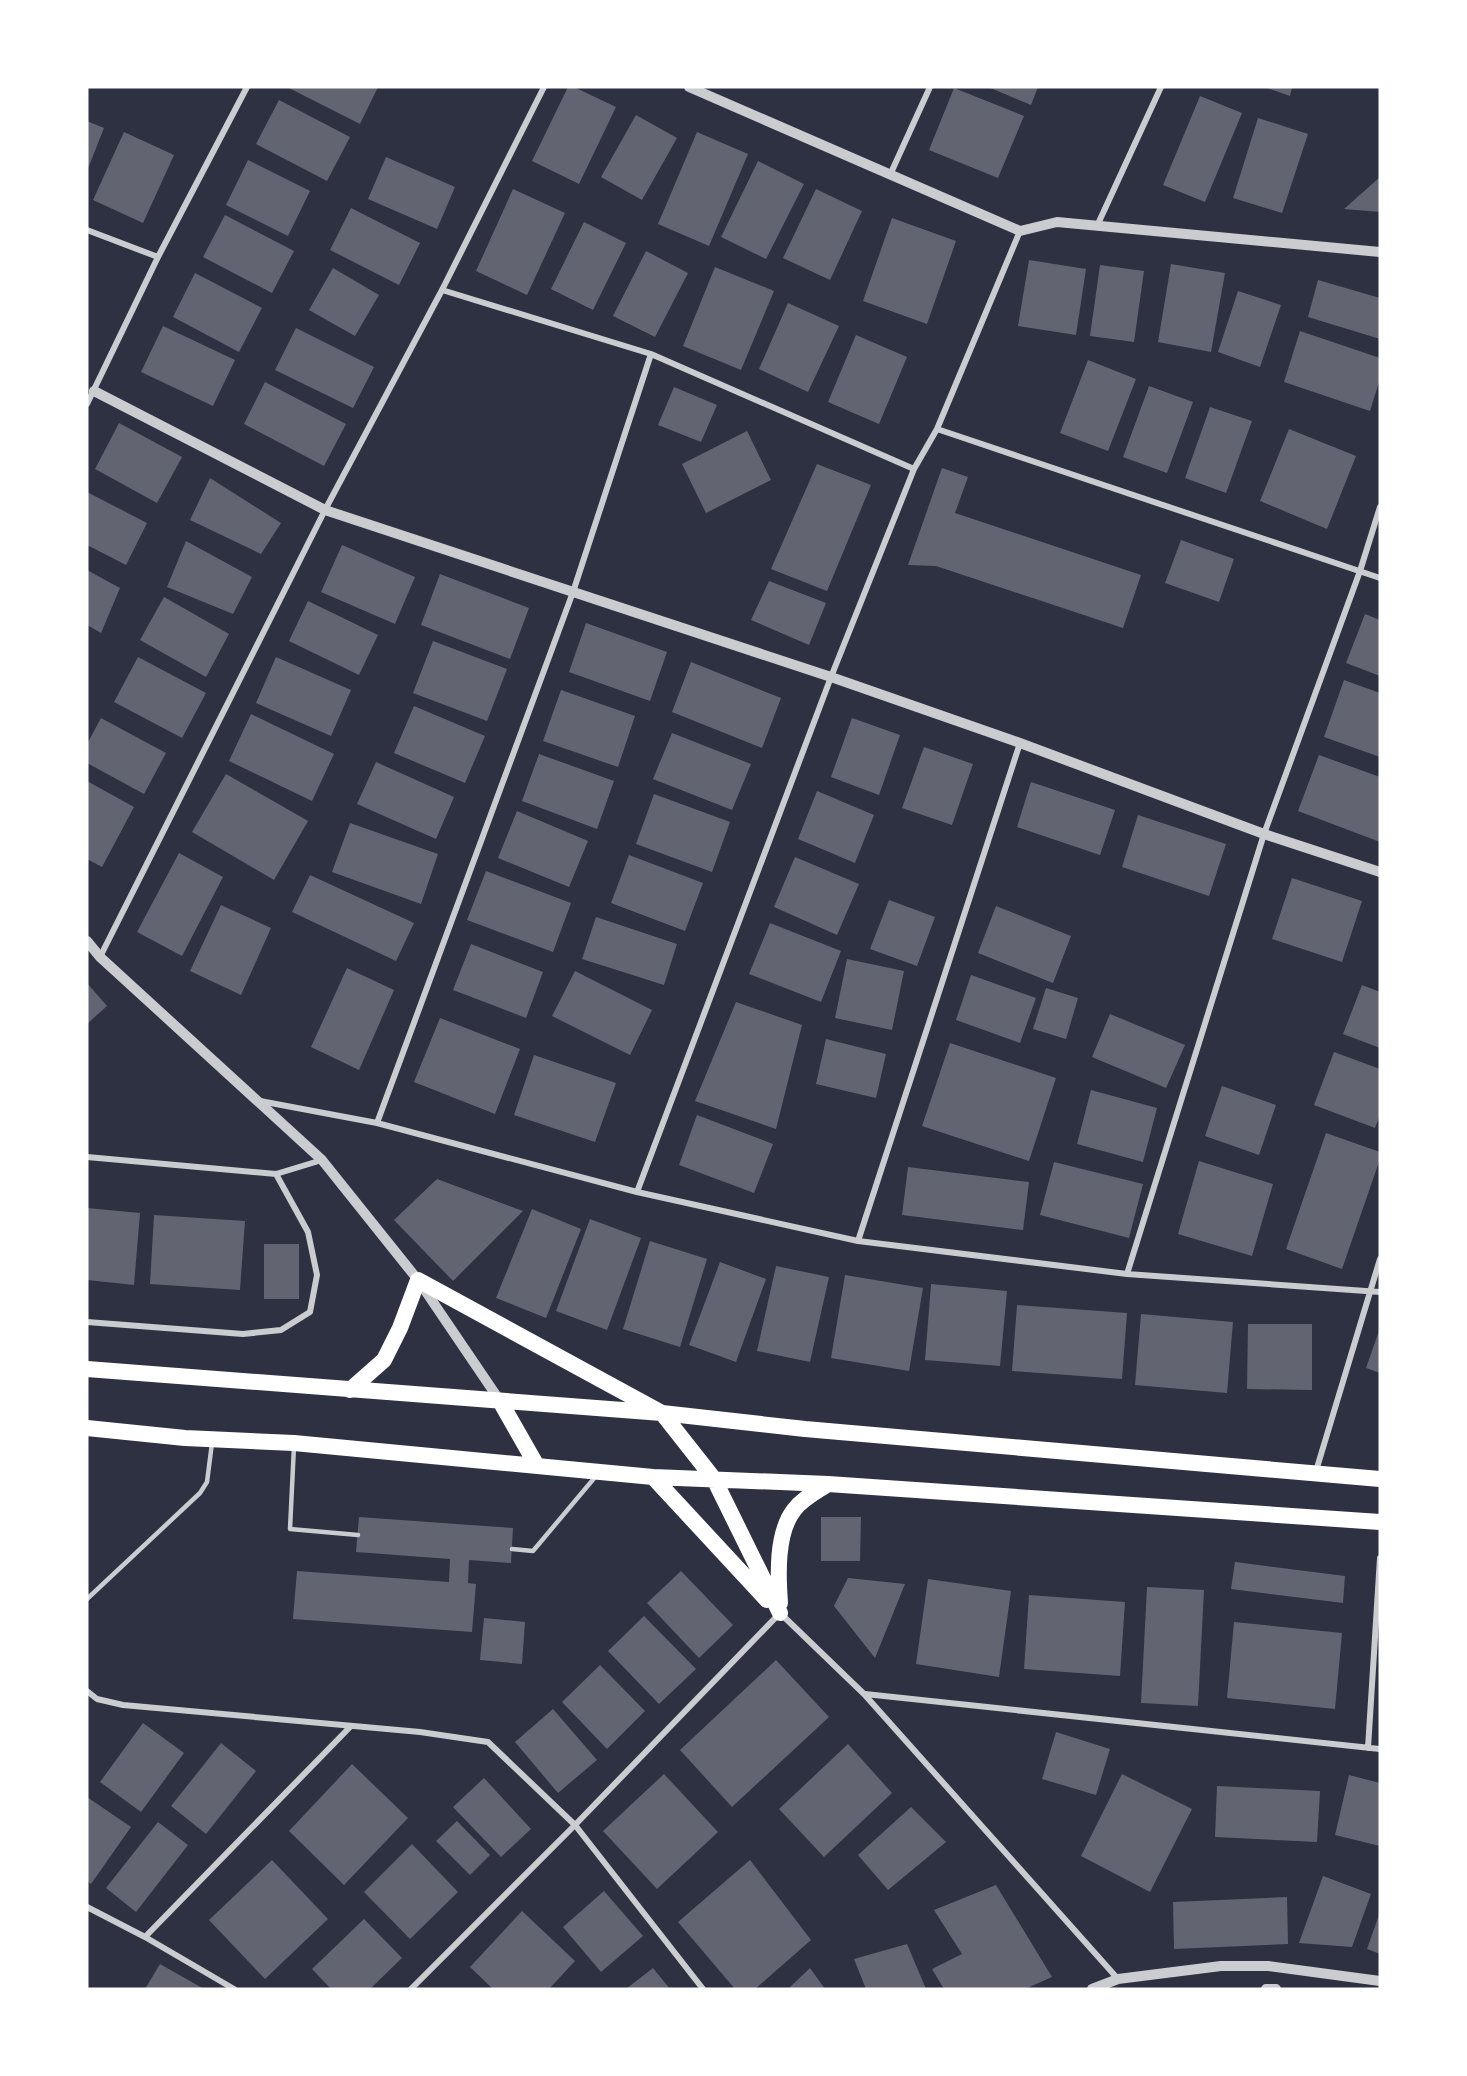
<svg xmlns="http://www.w3.org/2000/svg" width="1467" height="2076" font-family="'Sofia Sans Condensed',sans-serif">
<style>
.building{fill:#626471}
.lines{fill:none;stroke-linecap:round;stroke-linejoin:round}
.service{stroke:#caccd0;stroke-width:4.5}
.minor{stroke:#caccd0;stroke-width:6}
.tertiary{stroke:#caccd0;stroke-width:10}
.trunk{stroke:#fff;stroke-width:16}
</style>
<rect width="100%" height="100%" fill="#2d3142"/>
<!-- building -->
<path class="building" d="M 287,87 L 378,87 L 360,124 Z
M 568,87 L 574,87 L 616,107 L 579,184 L 532,161 Z
M 988,87 L 1038,87 L 1031,105 Z
M 1264,87 L 1292,87 L 1290,96 Z
M 954,88 L 1024,116 L 998,178 L 929,150 Z
M 1200,96 L 1242,113 L 1205,202 L 1163,185 Z
M 279,100 L 350,137 L 327,181 L 256,144 Z
M 636,115 L 677,138 L 642,200 L 601,177 Z
M 1258,118 L 1308,134 L 1282,213 L 1233,198 Z
M 87,121 L 104,128 L 87,171 Z
M 124,132 L 174,155 L 143,223 L 93,200 Z
M 697,132 L 748,154 L 709,246 L 658,224 Z
M 386,157 L 455,187 L 437,229 L 368,199 Z
M 248,160 L 310,191 L 288,236 L 226,205 Z
M 758,161 L 804,184 L 766,259 L 721,237 Z
M 1380,177 L 1380,212 L 1344,209 Z
M 513,189 L 565,213 L 527,295 L 476,271 Z
M 816,189 L 862,211 L 830,280 L 783,258 Z
M 351,208 L 420,243 L 399,285 L 330,250 Z
M 225,215 L 294,251 L 272,293 L 203,257 Z
M 892,218 L 956,241 L 927,324 L 863,301 Z
M 584,222 L 626,243 L 593,310 L 551,289 Z
M 646,251 L 688,273 L 655,337 L 613,316 Z
M 1029,260 L 1086,269 L 1076,335 L 1018,326 Z
M 1171,264 L 1225,273 L 1211,352 L 1158,342 Z
M 1100,265 L 1144,271 L 1134,342 L 1090,336 Z
M 715,267 L 774,291 L 741,370 L 683,346 Z
M 333,268 L 379,295 L 355,336 L 309,310 Z
M 195,273 L 262,308 L 239,352 L 173,317 Z
M 1318,280 L 1380,298 L 1380,339 L 1308,317 Z
M 1238,291 L 1281,305 L 1260,367 L 1218,352 Z
M 788,303 L 839,326 L 808,392 L 759,369 Z
M 163,326 L 235,360 L 213,406 L 141,372 Z
M 296,328 L 374,367 L 353,408 L 275,370 Z
M 1300,331 L 1380,358 L 1380,379 L 1370,411 L 1284,382 Z
M 856,335 L 907,357 L 879,424 L 828,402 Z
M 1088,360 L 1136,379 L 1108,451 L 1060,433 Z
M 265,382 L 346,424 L 324,466 L 244,424 Z
M 1149,386 L 1193,402 L 1167,473 L 1123,457 Z
M 674,387 L 717,405 L 701,442 L 658,425 Z
M 1210,407 L 1252,421 L 1226,493 L 1185,478 Z
M 119,423 L 182,457 L 157,503 L 95,469 Z
M 1289,429 L 1356,456 L 1327,529 L 1260,501 Z
M 747,431 L 771,480 L 706,513 L 682,464 Z
M 817,464 L 871,485 L 827,591 L 771,569 Z
M 942,468 L 968,477 L 955,513 L 1141,575 L 1123,628 L 936,566 L 908,565 Z
M 210,478 L 281,523 L 261,554 L 190,520 Z
M 87,492 L 147,523 L 126,565 L 87,545 Z
M 1181,540 L 1234,559 L 1219,602 L 1165,583 Z
M 186,541 L 252,577 L 233,614 L 167,587 Z
M 342,545 L 415,577 L 395,624 L 321,592 Z
M 87,570 L 120,588 L 101,633 L 87,625 Z
M 440,574 L 529,608 L 510,659 L 421,625 Z
M 769,581 L 826,603 L 809,645 L 751,620 Z
M 164,597 L 229,634 L 206,677 L 140,640 Z
M 308,601 L 378,635 L 359,675 L 289,641 Z
M 1365,614 L 1380,620 L 1380,676 L 1346,663 Z
M 586,623 L 667,652 L 650,701 L 569,672 Z
M 433,641 L 507,669 L 487,721 L 413,693 Z
M 138,657 L 206,693 L 182,738 L 114,702 Z
M 276,657 L 351,690 L 331,736 L 256,703 Z
M 691,662 L 781,698 L 762,748 L 672,712 Z
M 1344,680 L 1380,693 L 1380,757 L 1324,737 Z
M 561,690 L 635,716 L 618,767 L 543,741 Z
M 414,706 L 485,736 L 465,783 L 394,753 Z
M 251,714 L 334,754 L 312,801 L 229,761 Z
M 101,718 L 166,753 L 144,794 L 87,763 L 87,744 Z
M 852,718 L 900,735 L 879,795 L 831,777 Z
M 672,733 L 751,764 L 732,810 L 653,779 Z
M 924,747 L 973,764 L 952,825 L 902,808 Z
M 539,754 L 614,781 L 597,829 L 522,801 Z
M 1319,755 L 1380,777 L 1380,842 L 1298,811 Z
M 376,762 L 454,797 L 436,839 L 357,804 Z
M 226,774 L 308,821 L 274,880 L 192,832 Z
M 87,781 L 134,807 L 102,867 L 87,859 Z
M 1031,782 L 1115,810 L 1100,855 L 1017,827 Z
M 817,791 L 874,815 L 855,863 L 798,839 Z
M 654,794 L 730,822 L 712,872 L 636,844 Z
M 517,811 L 588,841 L 569,887 L 498,858 Z
M 1138,815 L 1226,844 L 1209,896 L 1122,867 Z
M 350,823 L 438,854 L 421,904 L 332,872 Z
M 179,853 L 223,877 L 182,956 L 137,932 Z
M 629,855 L 703,883 L 685,931 L 611,903 Z
M 795,857 L 859,884 L 837,935 L 774,907 Z
M 486,871 L 571,903 L 553,952 L 467,920 Z
M 310,875 L 414,923 L 396,961 L 292,912 Z
M 1292,878 L 1362,901 L 1342,962 L 1272,939 Z
M 889,900 L 935,917 L 917,966 L 870,949 Z
M 221,905 L 271,928 L 241,995 L 190,971 Z
M 996,906 L 1071,936 L 1053,983 L 978,953 Z
M 596,917 L 677,944 L 664,985 L 582,959 Z
M 770,923 L 841,951 L 821,1002 L 749,974 Z
M 471,944 L 543,972 L 526,1018 L 453,990 Z
M 847,959 L 904,971 L 892,1030 L 835,1018 Z
M 347,968 L 394,990 L 359,1070 L 311,1047 Z
M 575,971 L 652,1010 L 630,1055 L 552,1016 Z
M 971,975 L 1036,998 L 1020,1043 L 956,1020 Z
M 87,983 L 107,1006 L 87,1024 Z
M 1362,985 L 1380,992 L 1380,1048 L 1343,1034 Z
M 1046,988 L 1078,998 L 1066,1039 L 1033,1029 Z
M 736,1002 L 802,1025 L 776,1129 L 695,1101 Z
M 1110,1014 L 1185,1045 L 1166,1088 L 1092,1057 Z
M 440,1018 L 520,1049 L 495,1114 L 414,1082 Z
M 826,1039 L 886,1054 L 876,1098 L 816,1084 Z
M 950,1043 L 1056,1078 L 1029,1161 L 922,1126 Z
M 1334,1052 L 1380,1069 L 1380,1115 L 1375,1128 L 1314,1105 Z
M 534,1055 L 616,1083 L 595,1142 L 514,1115 Z
M 1222,1086 L 1276,1105 L 1259,1155 L 1205,1136 Z
M 1091,1090 L 1157,1108 L 1143,1162 L 1077,1144 Z
M 697,1115 L 773,1144 L 754,1193 L 679,1165 Z
M 1326,1133 L 1380,1152 L 1380,1159 L 1342,1269 L 1286,1249 Z
M 1199,1161 L 1273,1184 L 1252,1256 L 1178,1234 Z
M 1054,1162 L 1143,1184 L 1129,1238 L 1040,1215 Z
M 908,1167 L 1029,1182 L 1023,1230 L 902,1215 Z
M 437,1179 L 523,1211 L 453,1281 L 394,1220 Z
M 87,1208 L 140,1213 L 134,1285 L 87,1280 Z
M 532,1209 L 581,1229 L 546,1318 L 496,1298 Z
M 154,1215 L 245,1221 L 240,1290 L 150,1284 Z
M 590,1219 L 641,1238 L 607,1330 L 556,1311 Z
M 650,1241 L 707,1259 L 680,1347 L 623,1329 Z
M 264,1244 L 299,1244 L 299,1299 L 264,1299 Z
M 720,1262 L 766,1279 L 736,1362 L 689,1345 Z
M 776,1266 L 829,1277 L 810,1362 L 757,1351 Z
M 845,1275 L 923,1288 L 909,1371 L 831,1358 Z
M 931,1284 L 1007,1291 L 1000,1366 L 925,1360 Z
M 1017,1305 L 1127,1313 L 1122,1379 L 1012,1371 Z
M 1141,1314 L 1233,1322 L 1227,1393 L 1135,1385 Z
M 1248,1324 L 1312,1324 L 1312,1390 L 1247,1389 Z
M 1380,1328 L 1380,1373 L 1366,1368 Z
M 359,1517 L 513,1528 L 511,1563 L 469,1560 L 468,1583 L 476,1584 L 472,1632 L 293,1619 L 297,1571 L 449,1582 L 450,1559 L 356,1552 Z
M 821,1517 L 861,1517 L 860,1561 L 821,1561 Z
M 1235,1562 L 1345,1576 L 1343,1603 L 1231,1589 Z
M 681,1571 L 733,1625 L 699,1658 L 647,1603 Z
M 848,1578 L 905,1584 L 875,1658 L 834,1606 Z
M 928,1579 L 1011,1591 L 999,1677 L 916,1664 Z
M 1147,1587 L 1204,1590 L 1198,1706 L 1141,1703 Z
M 1029,1595 L 1125,1602 L 1120,1676 L 1024,1669 Z
M 644,1616 L 696,1669 L 659,1704 L 608,1651 Z
M 484,1618 L 525,1622 L 522,1664 L 480,1660 Z
M 1234,1622 L 1342,1633 L 1335,1709 L 1227,1698 Z
M 776,1660 L 829,1717 L 732,1807 L 680,1750 Z
M 600,1665 L 645,1711 L 607,1749 L 562,1702 Z
M 553,1709 L 597,1760 L 558,1793 L 515,1742 Z
M 143,1723 L 184,1753 L 141,1812 L 100,1782 Z
M 1056,1732 L 1110,1749 L 1096,1795 L 1042,1779 Z
M 221,1743 L 256,1771 L 206,1834 L 171,1806 Z
M 848,1744 L 892,1793 L 824,1857 L 779,1809 Z
M 352,1764 L 408,1818 L 344,1885 L 289,1831 Z
M 664,1774 L 718,1832 L 657,1889 L 603,1831 Z
M 1122,1774 L 1192,1809 L 1150,1892 L 1081,1856 Z
M 1349,1775 L 1380,1783 L 1380,1846 L 1335,1835 Z
M 484,1778 L 531,1829 L 501,1857 L 453,1807 Z
M 1217,1786 L 1320,1791 L 1317,1842 L 1215,1837 Z
M 87,1797 L 131,1827 L 91,1884 L 87,1881 Z
M 911,1807 L 946,1842 L 888,1890 L 858,1855 Z
M 457,1821 L 490,1855 L 470,1875 L 436,1841 Z
M 158,1822 L 188,1845 L 136,1912 L 106,1888 Z
M 412,1844 L 458,1892 L 410,1939 L 364,1892 Z
M 272,1860 L 328,1919 L 265,1979 L 209,1920 Z
M 750,1860 L 811,1940 L 755,1989 L 735,1989 L 678,1922 Z
M 1323,1876 L 1371,1894 L 1352,1947 L 1299,1943 Z
M 996,1885 L 1052,1977 L 1025,1989 L 944,1989 L 932,1969 L 962,1954 L 934,1910 Z
M 604,1891 L 643,1936 L 601,1972 L 563,1927 Z
M 1287,1897 L 1288,1944 L 1174,1949 L 1173,1902 Z
M 522,1911 L 575,1961 L 549,1989 L 493,1989 L 470,1967 Z
M 1380,1912 L 1380,1954 L 1367,1949 Z
M 364,1919 L 402,1958 L 370,1989 L 331,1989 L 312,1969 Z
M 907,1944 L 926,1989 L 866,1989 L 854,1959 Z
M 160,1964 L 204,1989 L 145,1989 Z
M 653,1968 L 670,1989 L 626,1989 Z
M 810,1968 L 825,1989 L 788,1989 Z"/>
<g class="lines">
<!-- service -->
<path class="service" d="M 294,1446 L 290,1529 L 358,1535
M 512,1549 L 533,1551 L 596,1476
M 87,1599 L 200,1493 L 207,1482 L 212,1443"/>
<!-- minor -->
<path class="minor" d="M 890,175 L 930,87
M 1097,226 L 1161,87
M 87,230 L 158,257
M 442,290 L 651,354 L 914,469
M 87,404 L 158,257 L 247,87
M 937,429 L 1380,578
M 100,957 L 325,510 L 442,290 L 544,87
M 260,1101 L 377,1123 L 637,1192 L 858,1241 L 1127,1274 L 1380,1292
M 377,1123 L 573,592 L 651,354
M 87,1157 L 276,1174 L 322,1160
M 637,1192 L 831,677 L 914,469 L 937,429 L 1020,231
M 858,1241 L 1020,743
M 1127,1274 L 1264,834 L 1360,571 L 1380,507
M 87,1322 L 243,1334 L 281,1330 L 310,1312 L 317,1275 L 308,1232 L 276,1174
M 1316,1471 L 1380,1259
M 87,1691 L 97,1699 L 123,1705 L 420,1732 L 488,1742 L 575,1825 L 703,1989
M 865,1694 L 1380,1749
M 1368,1748 L 1380,1558
M 87,1907 L 145,1937 L 234,1989
M 145,1937 L 351,1726
M 411,1989 L 575,1825 L 780,1613 L 864,1694 L 1118,1979"/>
<!-- tertiary -->
<path class="tertiary" d="M 689,87 L 1020,231 L 1057,222 L 1380,252
M 94,391 L 325,510 L 831,677 L 1020,743 L 1264,834 L 1380,872
M 87,941 L 100,957 L 322,1160 L 418,1280 L 500,1401
M 1092,1989 L 1118,1979 L 1221,1966 L 1268,1966 L 1380,1981
M 1266,1989 L 1276,1989"/>
<!-- trunk -->
<path class="trunk" d="M 87,1369 L 662,1413 L 805,1429 L 1380,1479
M 350,1390 L 384,1360 L 400,1328 L 418,1280 L 662,1413 L 714,1479 L 780,1613
M 500,1401 L 537,1466
M 87,1428 L 185,1438 L 294,1443 L 653,1477 L 828,1484 L 1380,1522
M 653,1477 L 767,1600
M 780,1603 C 778,1576 776,1533 794,1510 C 802,1499 816,1492 828,1484"/>
</g>
<!-- border -->
<rect width="1467" height="2076" fill="none" stroke="#ffffff" stroke-width="177"/>
</svg>
